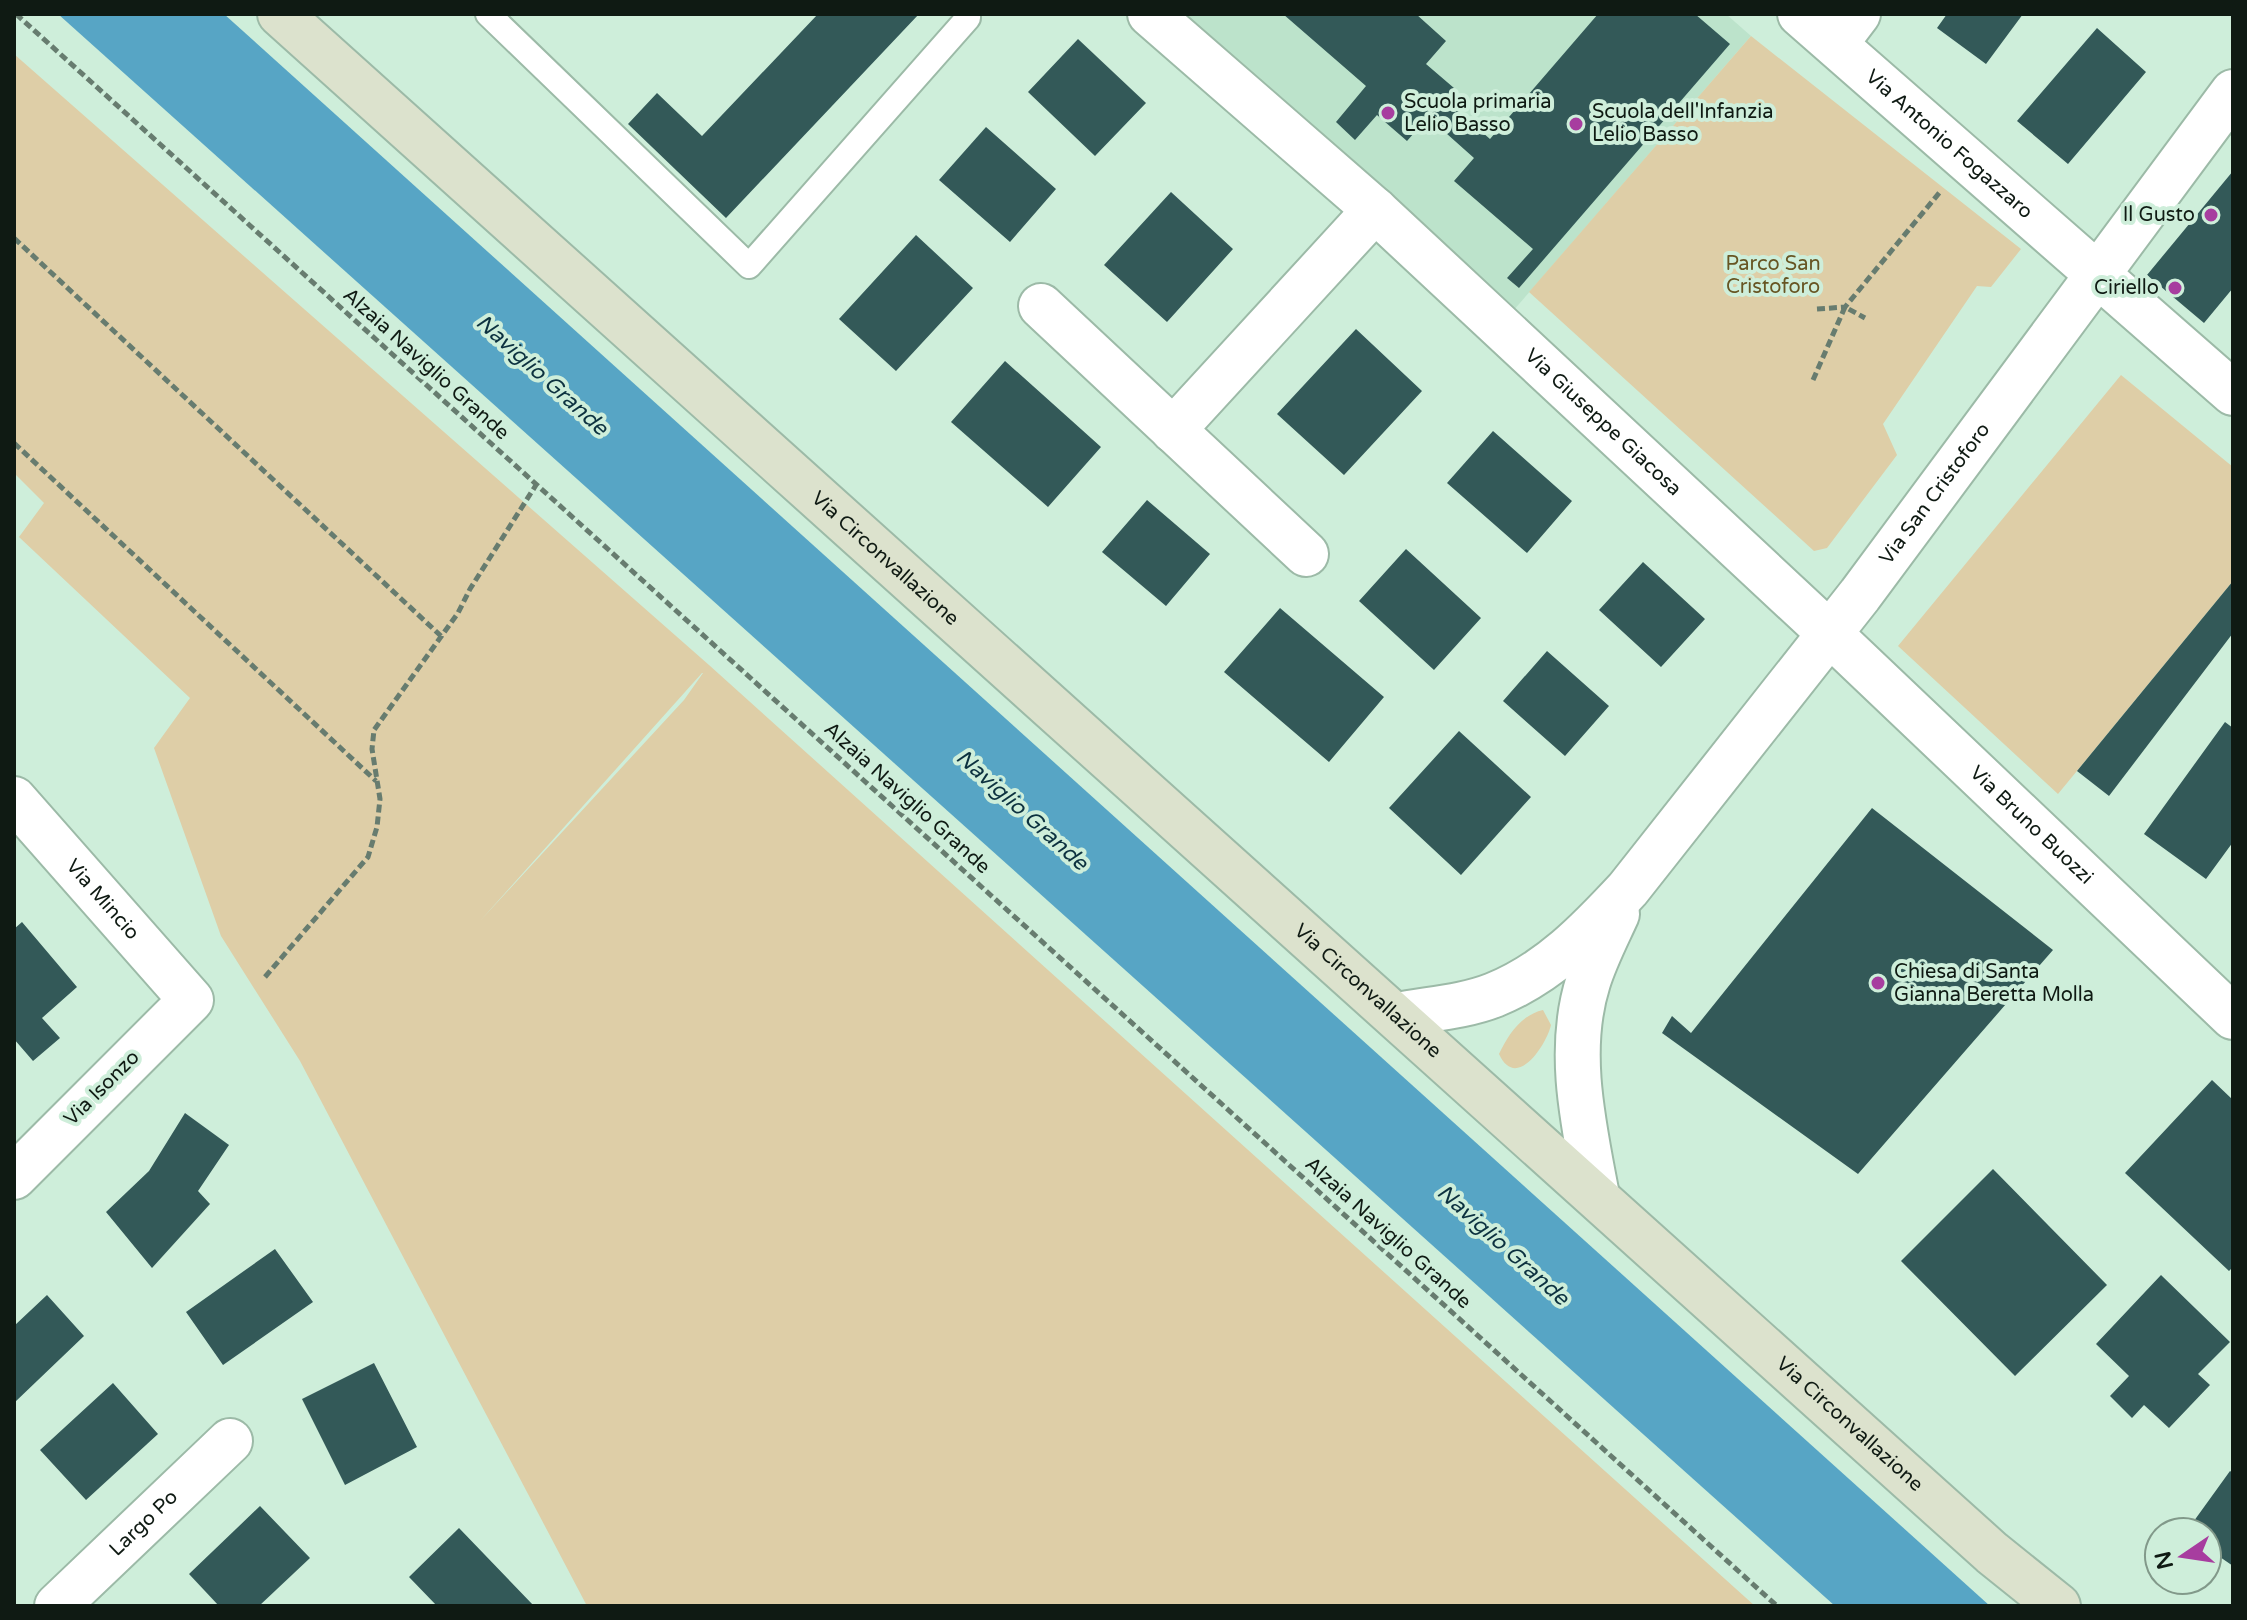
<svg xmlns="http://www.w3.org/2000/svg" width="2247" height="1620" font-family="'Varela Round',sans-serif">
<style>
.built{fill:#bce3cb}
.green{fill:#decea7;fill-rule:evenodd}
.water{fill:#57a5c5}
.building{fill:#335958}
.lines{fill:none;stroke-linecap:round;stroke-linejoin:round}
.lane-casing{stroke:#9cbaa7;stroke-width:28}
.street-casing{stroke:#9cbaa7;stroke-width:48}
.secondary-casing{stroke:#9cbaa7;stroke-width:48}
.path{stroke:#677c6f;stroke-width:5;stroke-dasharray:8 4;stroke-linecap:butt}
.lane{stroke:#fff;stroke-width:24}
.street{stroke:#fff;stroke-width:44}
.secondary{stroke:#dce2cd;stroke-width:44}
.poi-dot{fill:#a73d9f;stroke:#ceeeda;stroke-width:3}
.labels{text-anchor:middle;dominant-baseline:central;stroke-width:8;stroke-linejoin:round;paint-order:stroke}
.poi-label{font-size:20px;fill:#0f1a13;stroke:#ceeeda;text-anchor:start}
.street-label{font-size:20px;fill:#0f1a13;stroke:#ceeeda}
.park-label{font-size:20px;fill:#675523;stroke:#ceeeda}
.water-label{font-size:22px;font-style:italic;fill:#0c313f;stroke:#ceeeda}
</style>
<rect width="100%" height="100%" fill="#ceeeda"/>
<!-- built -->
<path class="built" d="M 1177,14 L 1726,14 L 1751,36 L 1513,311 Z"/>
<!-- green -->
<path class="green" d="M 1751,36 L 2021,249 L 1991,287 L 1977,286 L 1883,424 L 1897,455 L 1827,548 L 1814,551 L 1529,292 Z
M 14,54 L 709,665 L 1755,1606 L 587,1606 L 300,1061 L 221,936 L 154,748 L 190,698 L 19,537 L 44,503 L 14,473 ZM 703,673 L 684,700 L 480,921 L 702,673 Z
M 2121,375 L 2233,467 L 2233,581 L 2058,794 L 1898,646 Z
M 1543,1010 L 1551,1025 C 1546,1046 1516,1091 1499,1054 C 1508,1035 1521,1015 1543,1010 Z"/>
<!-- water -->
<path class="water" d="M 58,14 L 224,14 L 1990,1606 L 1835,1606 Z"/>
<!-- building -->
<path class="building" d="M 818,14 L 919,14 L 726,218 L 628,124 L 657,93 L 702,136 Z
M 1283,14 L 1416,14 L 1446,41 L 1426,64 L 1454,88 L 1444,99 L 1490,139 L 1598,14 L 1695,14 L 1730,44 L 1519,288 L 1507,278 L 1533,249 L 1454,181 L 1474,158 L 1428,117 L 1407,141 L 1377,115 L 1355,140 L 1336,122 L 1366,86 Z
M 1947,14 L 2023,14 L 1986,64 L 1937,28 Z
M 2097,28 L 2146,72 L 2068,164 L 2017,121 Z
M 1078,39 L 1146,103 L 1095,156 L 1028,92 Z
M 986,127 L 1056,189 L 1010,242 L 939,180 Z
M 2233,171 L 2233,288 L 2204,323 L 2147,275 Z
M 1171,192 L 1233,249 L 1167,322 L 1104,265 Z
M 916,235 L 973,288 L 896,371 L 839,319 Z
M 1356,329 L 1422,391 L 1344,475 L 1277,414 Z
M 1005,361 L 1101,447 L 1048,507 L 951,422 Z
M 1493,431 L 1572,501 L 1527,553 L 1447,483 Z
M 1147,500 L 1210,554 L 1166,606 L 1102,552 Z
M 1406,549 L 1481,618 L 1434,670 L 1359,601 Z
M 1643,562 L 1705,619 L 1661,667 L 1599,610 Z
M 2233,581 L 2233,633 L 2109,796 L 2077,771 Z
M 1280,608 L 1384,697 L 1329,762 L 1224,672 Z
M 1547,651 L 1609,706 L 1565,756 L 1503,701 Z
M 2225,722 L 2233,728 L 2233,842 L 2206,879 L 2144,834 Z
M 1459,731 L 1531,797 L 1461,875 L 1389,808 Z
M 1872,808 L 2053,950 L 1858,1174 L 1662,1033 L 1672,1016 L 1691,1033 Z
M 22,922 L 77,987 L 42,1018 L 60,1038 L 33,1061 L 14,1039 L 14,929 Z
M 2212,1080 L 2233,1100 L 2233,1267 L 2229,1271 L 2125,1173 Z
M 185,1113 L 229,1145 L 198,1191 L 210,1204 L 152,1268 L 106,1212 L 149,1171 Z
M 1993,1169 L 2107,1285 L 2015,1376 L 1901,1261 Z
M 275,1249 L 313,1302 L 223,1365 L 186,1312 Z
M 2161,1275 L 2230,1342 L 2198,1374 L 2210,1385 L 2169,1428 L 2144,1405 L 2132,1418 L 2110,1396 L 2129,1376 L 2096,1344 Z
M 47,1295 L 84,1336 L 14,1403 L 14,1326 Z
M 374,1363 L 417,1447 L 345,1485 L 302,1399 Z
M 113,1383 L 158,1434 L 86,1500 L 40,1450 Z
M 2230,1471 L 2233,1473 L 2233,1566 L 2207,1548 L 2207,1532 L 2186,1532 Z
M 260,1506 L 310,1558 L 259,1606 L 219,1606 L 189,1574 Z
M 459,1528 L 534,1606 L 437,1606 L 409,1577 Z"/>
<g class="lines">
<!-- lane casing -->
<g class="lane-casing">
<path id="lane" d="M 488,14 L 749,266 L 968,18 L 968,14"/>
</g>
<!-- street casing -->
<g class="street-casing">
<g id="street">
<path id="s1" d="M 1150,14 L 1375,210 L 1829,633 L 2233,1017"/>
<path id="s2" d="M 1800,14 L 2233,393"/>
<path d="M 1836,43 L 1858,14"/>
<path d="M 1041,306 L 1306,554"/>
<path d="M 1173,430 L 1375,210"/>
<path id="s3" d="M 14,799 L 191,1000 L 14,1177"/>
<path id="s4" d="M 1397,1015 C 1428,1009 1464,1007 1494,995 C 1549,973 1589,931 1628,889 L 1860,595 L 2233,92"/>
<path d="M 1597,1196 C 1584,1127 1566,1051 1588,982 C 1595,959 1607,936 1617,914"/>
<path id="s5" d="M 57,1606 L 230,1441"/>
</g>
</g>
<!-- secondary casing -->
<g class="secondary-casing">
<g id="secondary">
<path id="s6" d="M 280,14 C 849,529 1423,1038 1992,1553 L 2058,1606"/>
</g>
</g>
<!-- path -->
<path class="path" d="M 16,14 L 1777,1606
M 14,238 L 441,636
M 1817,309 L 1845,307 L 1940,192
M 1813,380 L 1845,307 L 1865,318
M 14,443 L 376,781
M 265,977 L 368,857 L 377,827 L 380,799 L 372,749 L 374,730 L 458,613 L 470,589 L 536,485"/>
<!-- lane -->
<use href="#lane" class="lane"/>
<!-- street -->
<use href="#street" class="street"/>
<!-- secondary -->
<use href="#secondary" class="secondary"/>
</g>
<!-- markers -->
<g class="poi-dot">
<circle cx="1388" cy="113" r="8"/>
<circle cx="1576" cy="124" r="8"/>
<circle cx="2211" cy="215" r="8"/>
<circle cx="2175" cy="288" r="8"/>
<circle cx="1878" cy="983" r="8"/>
</g>
<g class="labels">
<!-- poi labels -->
<g class="poi-label">
<text x="1404" y="102">Scuola primaria<tspan x="1404" dy="23">Lelio Basso</tspan></text>
<text x="1592" y="112">Scuola dell'Infanzia<tspan x="1592" dy="23">Lelio Basso</tspan></text>
<text x="2195" y="215" text-anchor="end">Il Gusto</text>
<text x="2159" y="288" text-anchor="end">Ciriello</text>
<text x="1894" y="972">Chiesa di Santa<tspan x="1894" dy="23">Gianna Beretta Molla</tspan></text>
</g>
<!-- street labels -->
<g class="street-label">
<text stroke="none"><textPath href="#s2" startOffset="198">Via Antonio Fogazzaro</textPath></text>
<text transform="translate(426 364) rotate(42)">Alzaia Naviglio Grande</text>
<text stroke="none"><textPath href="#s1" startOffset="610">Via Giuseppe Giacosa</textPath></text>
<text stroke="none"><textPath href="#s4" startOffset="772">Via San Cristoforo</textPath></text>
<text stroke="none"><textPath href="#s6" startOffset="814">Via Circonvallazione</textPath></text>
<text transform="translate(907 798) rotate(42)">Alzaia Naviglio Grande</text>
<text stroke="none"><textPath href="#s1" startOffset="1198">Via Bruno Buozzi</textPath></text>
<text stroke="none"><textPath href="#s3" startOffset="134">Via Mincio</textPath></text>
<text stroke="none"><textPath href="#s6" startOffset="1462">Via Circonvallazione</textPath></text>
<text transform="translate(102 1088) rotate(-45)">Via Isonzo</text>
<text transform="translate(1388 1233) rotate(42)">Alzaia Naviglio Grande</text>
<text stroke="none"><textPath href="#s6" startOffset="2110">Via Circonvallazione</textPath></text>
<text stroke="none"><textPath href="#s5" startOffset="120">Largo Po</textPath></text>
</g>
<!-- park labels -->
<g class="park-label">
<text x="1773" y="264">Parco San<tspan x="1773" dy="23">Cristoforo</tspan></text>
</g>
<!-- water labels -->
<g class="water-label">
<text transform="translate(542 375) rotate(42)">Naviglio Grande</text>
<text transform="translate(1022 810) rotate(42)">Naviglio Grande</text>
<text transform="translate(1503 1245) rotate(42)">Naviglio Grande</text>
</g>
</g>
<!-- border -->
<rect width="2247" height="1620" fill="none" stroke="#0f1a13" stroke-width="32"/>
<!-- north arrow -->
<g transform="translate(2183 1556) rotate(257)"><circle r="38" fill="#ceeeda" stroke="#82998a" stroke-width="2"/>
<path d="M0-6L14 30L0 20L-14 30Z" fill="#a73d9f"/>
<text y="-12" font-size="22" font-weight="bold" text-anchor="middle" fill="#0f1a13">N</text>
</g>
</svg>
